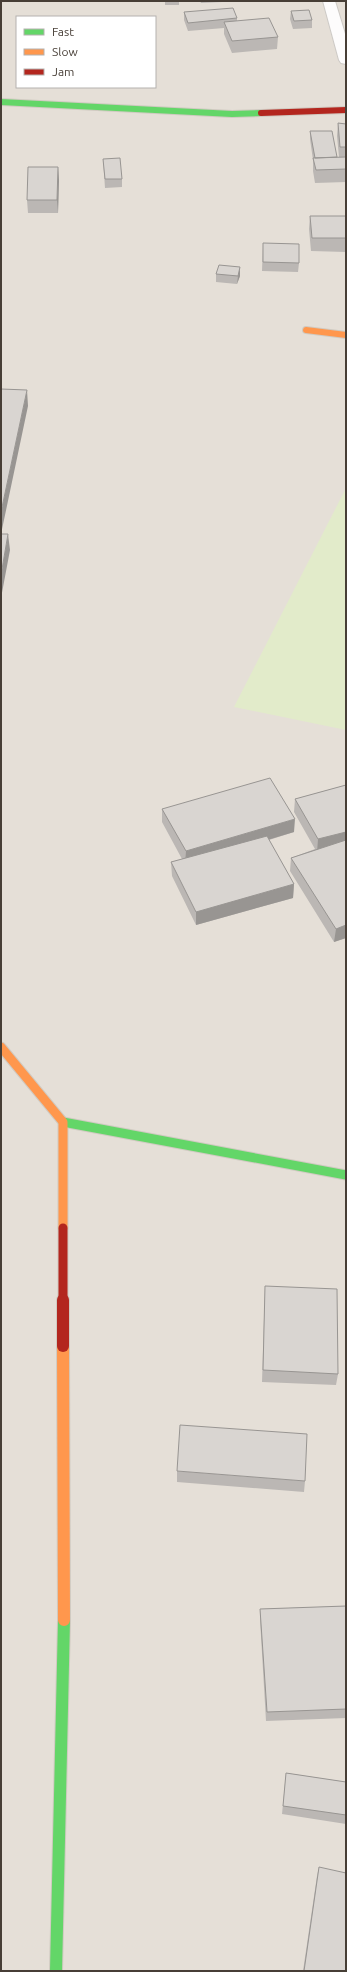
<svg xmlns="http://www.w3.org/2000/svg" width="347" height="1972" font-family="Ubuntu,sans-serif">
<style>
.residential{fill:#e5dfd7;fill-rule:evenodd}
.green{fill:#e2ebca}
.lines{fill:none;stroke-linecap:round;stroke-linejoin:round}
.street-casing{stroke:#cdcac6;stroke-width:2}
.fast-far2-casing{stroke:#d0cac1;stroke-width:8}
.fast-far1-casing{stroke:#d0cac1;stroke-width:11}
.fast-casing{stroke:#d0cac1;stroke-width:14}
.slow-far2-casing{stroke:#d0cac1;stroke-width:8}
.slow-far1-casing{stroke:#d0cac1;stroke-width:11}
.slow-casing{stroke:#d0cac1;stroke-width:14}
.jam-far2-casing{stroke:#d0cac1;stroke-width:8}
.jam-far1-casing{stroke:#d0cac1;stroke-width:11}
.jam-casing{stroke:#d0cac1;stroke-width:14}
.street{fill:#fdfcfc;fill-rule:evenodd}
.fast-far2{stroke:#63d668;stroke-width:6}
.fast-far1{stroke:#63d668;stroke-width:9}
.fast{stroke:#63d668;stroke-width:12}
.slow-far2{stroke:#ff974d;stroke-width:6}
.slow-far1{stroke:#ff974d;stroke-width:9}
.slow{stroke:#ff974d;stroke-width:12}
.jam-far2{stroke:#b3261e;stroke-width:6}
.jam-far1{stroke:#b3261e;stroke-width:9}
.jam{stroke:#b3261e;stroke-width:12}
.wall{fill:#bbb7b4}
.shaded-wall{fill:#989592}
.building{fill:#d9d5d1;stroke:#989592}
</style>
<rect width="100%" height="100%" fill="#f1eeea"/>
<!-- residential -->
<path class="residential" d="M 1,1 L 346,1 L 346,1971 L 1,1971 ZM 17,17 L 155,17 L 155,87 L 17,87 Z"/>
<!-- green -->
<path class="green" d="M 346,488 L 346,730 L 234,707 Z"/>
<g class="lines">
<!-- street casing -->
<g class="street-casing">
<path id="street" d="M 323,1 L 335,1 L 346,37 L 346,64 L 341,63 L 339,60 Z"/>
</g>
<!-- fast-far2 casing -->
<g class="fast-far2-casing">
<path id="fast-far2" d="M 1,102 L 232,114 L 261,113"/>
</g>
<!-- fast-far1 casing -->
<g class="fast-far1-casing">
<path id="fast-far1" d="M 63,1122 L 346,1175"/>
</g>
<!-- fast casing -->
<g class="fast-casing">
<path id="fast" d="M 56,1971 L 64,1620"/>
</g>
<!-- slow-far2 casing -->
<g class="slow-far2-casing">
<path id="slow-far2" d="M 306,330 L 346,335"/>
</g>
<!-- slow-far1 casing -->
<g class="slow-far1-casing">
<path id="slow-far1" d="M 1,1047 L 63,1122 L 63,1228"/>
</g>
<!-- slow casing -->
<g class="slow-casing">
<path id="slow" d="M 63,1346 L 64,1620"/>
</g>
<!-- jam-far2 casing -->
<g class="jam-far2-casing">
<path id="jam-far2" d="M 261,113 L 346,110"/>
</g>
<!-- jam-far1 casing -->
<g class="jam-far1-casing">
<path id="jam-far1" d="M 63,1228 L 63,1301"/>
</g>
<!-- jam casing -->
<g class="jam-casing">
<path id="jam" d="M 63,1300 L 63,1346"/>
</g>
<!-- street -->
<use href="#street" class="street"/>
<!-- fast-far2 -->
<use href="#fast-far2" class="fast-far2"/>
<!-- fast-far1 -->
<use href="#fast-far1" class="fast-far1"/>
<!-- fast -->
<use href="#fast" class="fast"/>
<!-- slow-far2 -->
<use href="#slow-far2" class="slow-far2"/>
<!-- slow-far1 -->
<use href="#slow-far1" class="slow-far1"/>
<!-- slow -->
<use href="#slow" class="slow"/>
<!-- jam-far2 -->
<use href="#jam-far2" class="jam-far2"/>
<!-- jam-far1 -->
<use href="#jam-far1" class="jam-far1"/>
<!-- jam -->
<use href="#jam" class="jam"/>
</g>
<!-- wall -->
<path class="wall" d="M 165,1 L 179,1 L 179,5 L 165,5 Z
M 200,1 L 222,1 L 222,2 L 201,3 Z
M 248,1 L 265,1 L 265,2 L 248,2 Z
M 291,11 L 312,20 L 312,28 L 293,29 L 290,19 Z
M 184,12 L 237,18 L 237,21 L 278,37 L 277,49 L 232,53 L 224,34 L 224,28 L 188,31 L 184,20 Z
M 338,123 L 346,124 L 346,182 L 315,183 L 313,171 L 313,160 L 310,139 L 310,131 L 337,157 L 339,157 L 337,136 Z
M 103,159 L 122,179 L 122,187 L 105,188 Z
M 58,167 L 59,180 L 58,213 L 28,213 L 27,200 Z
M 310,216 L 346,216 L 346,252 L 311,251 L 309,229 Z
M 263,243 L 299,263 L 298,272 L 262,271 Z
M 240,267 L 240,276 L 237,284 L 216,282 L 216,274 Z
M 346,785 L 346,938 L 334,942 L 290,871 L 291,858 L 315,849 L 294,812 L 295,799 Z
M 162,809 L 294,832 L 269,840 L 294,884 L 293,898 L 196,925 L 172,876 L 171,862 L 182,859 L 162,822 Z
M 265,1286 L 338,1374 L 336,1385 L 262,1382 Z
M 177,1471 L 305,1481 L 304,1492 L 177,1482 Z
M 346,1606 L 346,1718 L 266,1721 L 260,1619 L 260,1609 Z
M 286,1773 L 346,1782 L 346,1824 L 282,1814 Z
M 319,1867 L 346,1971 L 303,1971 L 317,1876 Z"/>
<!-- shaded-wall -->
<path class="shaded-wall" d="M 58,167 L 59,180 L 58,213 L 57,200 Z
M 240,267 L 240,276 L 237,284 L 238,276 Z
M 27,390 L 28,406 L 1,534 L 1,512 Z
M 8,534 L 10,550 L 1,598 L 1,575 Z
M 295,819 L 294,832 L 185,865 L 186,851 Z
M 346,832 L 346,845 L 317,853 L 318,839 Z
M 294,884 L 293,898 L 196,925 L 196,912 Z
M 346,925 L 346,938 L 334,942 L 336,929 Z"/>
<!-- building -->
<path class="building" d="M 233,8 L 237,18 L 188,23 L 184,12 Z
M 309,10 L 312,20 L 294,21 L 291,11 Z
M 269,18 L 278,37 L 232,41 L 224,22 Z
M 338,123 L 346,124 L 346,147 L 340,147 Z
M 310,131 L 332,131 L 337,157 L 315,158 Z
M 346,157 L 346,169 L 316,170 L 313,158 Z
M 120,158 L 122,179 L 105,179 L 103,159 Z
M 28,167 L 58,167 L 57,200 L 27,200 Z
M 310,216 L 346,216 L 346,238 L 312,238 Z
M 263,243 L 299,244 L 299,263 L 263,262 Z
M 219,265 L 240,267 L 238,276 L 216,274 Z
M 1,389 L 27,390 L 1,512 Z
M 1,534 L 8,534 L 1,575 Z
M 270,778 L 295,819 L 186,851 L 162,809 Z
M 346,785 L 346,832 L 318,839 L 295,799 Z
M 267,836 L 294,884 L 196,912 L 171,862 Z
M 346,840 L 346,925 L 336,929 L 291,858 Z
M 265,1286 L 337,1289 L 338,1374 L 263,1370 Z
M 180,1425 L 307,1434 L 305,1481 L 177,1471 Z
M 346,1606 L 346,1709 L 267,1712 L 260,1609 Z
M 286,1773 L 346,1782 L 346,1815 L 283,1806 Z
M 319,1867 L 346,1873 L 346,1971 L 304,1971 Z"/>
<!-- border -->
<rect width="347" height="1972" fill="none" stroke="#473e36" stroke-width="4"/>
<!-- legend -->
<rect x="16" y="16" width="140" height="72" fill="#ffffff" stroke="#b5b2af"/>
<rect x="24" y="29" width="20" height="6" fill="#63d668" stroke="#b5b2af"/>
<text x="52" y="36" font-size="12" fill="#473e36">Fast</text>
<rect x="24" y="49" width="20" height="6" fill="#ff974d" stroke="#b5b2af"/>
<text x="52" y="56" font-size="12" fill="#473e36">Slow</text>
<rect x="24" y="69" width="20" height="6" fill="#b3261e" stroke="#b5b2af"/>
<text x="52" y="76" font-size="12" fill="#473e36">Jam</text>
</svg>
